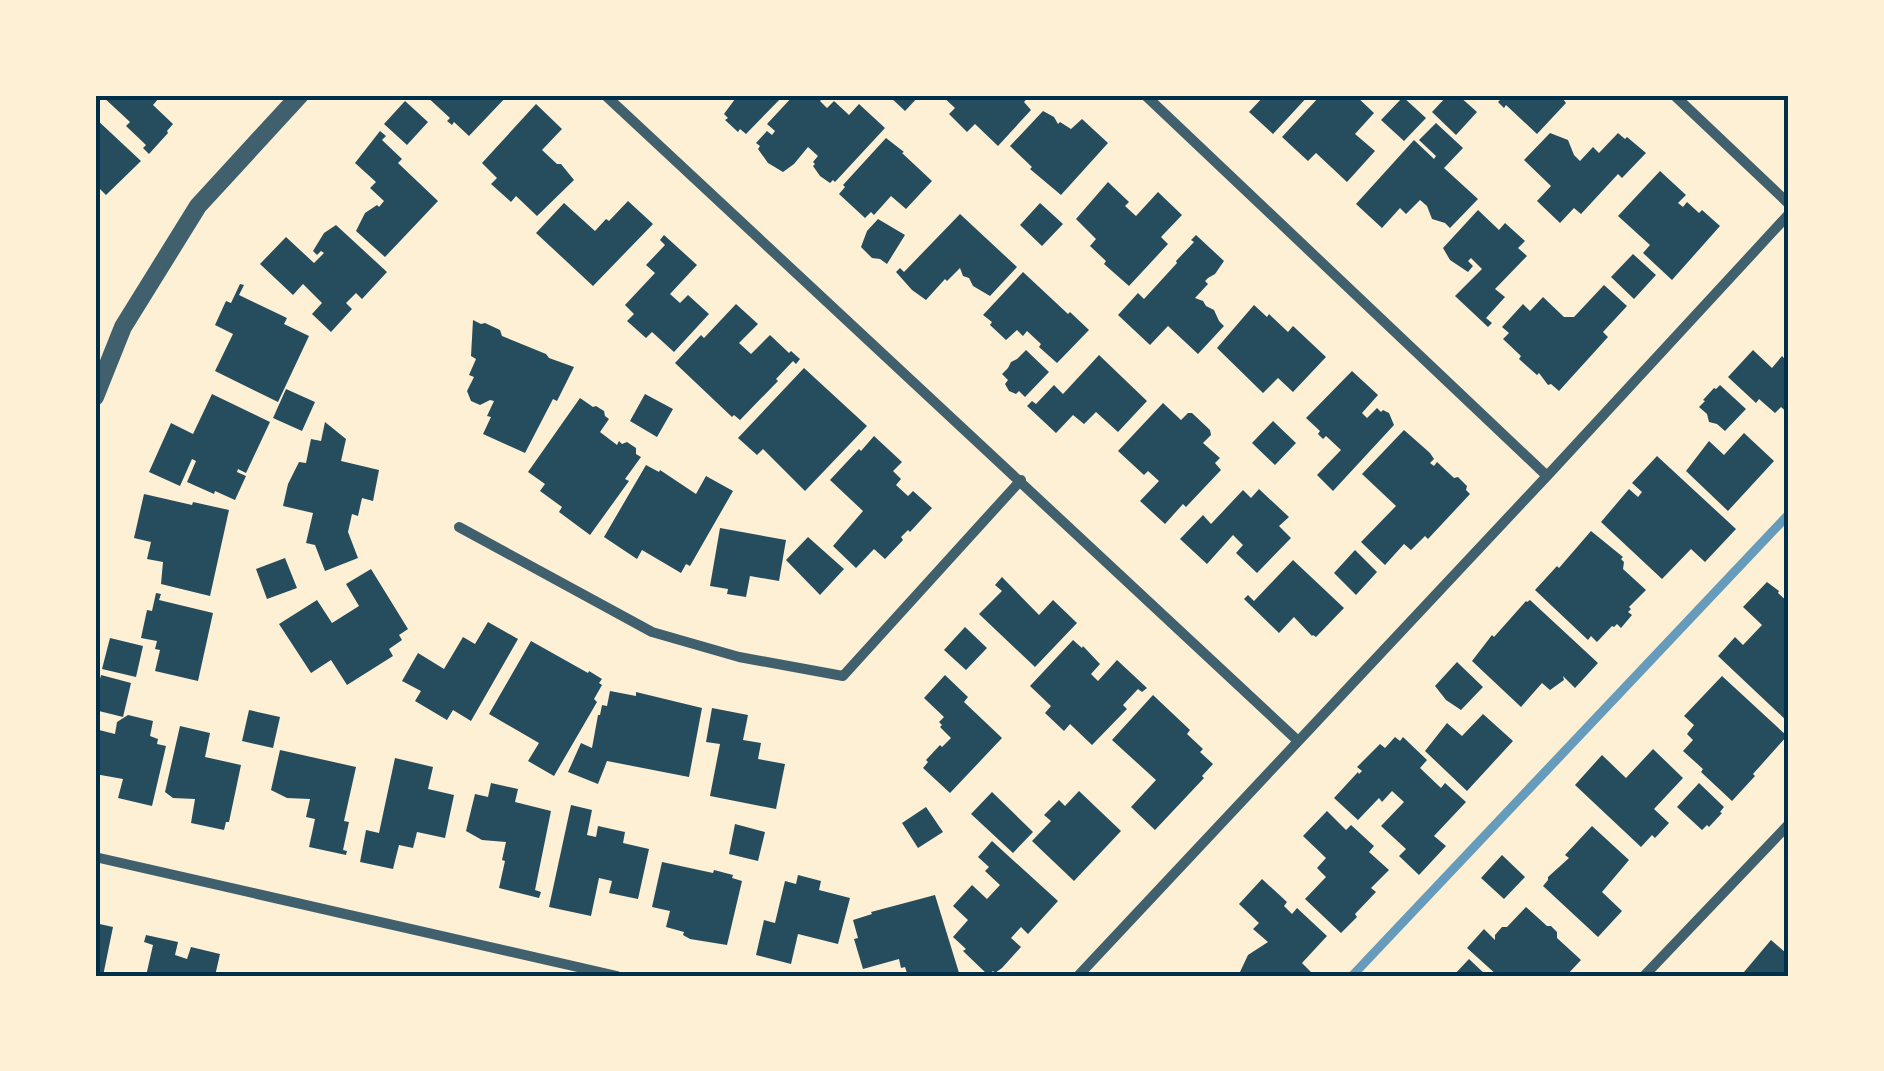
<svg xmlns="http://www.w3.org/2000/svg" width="1884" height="1071" font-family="'DM Sans',sans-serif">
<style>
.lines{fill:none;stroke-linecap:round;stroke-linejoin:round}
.stream{stroke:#669bbc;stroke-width:9}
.building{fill:#264d5e}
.minor{stroke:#3f606c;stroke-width:10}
.tertiary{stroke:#3f606c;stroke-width:18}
.neatline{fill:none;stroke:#003049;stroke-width:4}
</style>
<rect width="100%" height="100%" fill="#fdf0d5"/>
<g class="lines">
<!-- stream -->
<path class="stream" d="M 1352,976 L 1789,514"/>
</g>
<!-- building -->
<path class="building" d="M 101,95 L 156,95 L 159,98 L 153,105 L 173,124 L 167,131 L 168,133 L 149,154 L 143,148 L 146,145 L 126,126 L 130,122 Z
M 425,95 L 508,95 L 469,136 L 454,122 L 452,125 L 447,121 L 450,118 Z
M 738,95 L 784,95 L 746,134 L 740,129 L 738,132 L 725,120 L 728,118 L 724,114 Z
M 794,95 L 817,95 L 822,99 L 820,101 L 827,108 L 834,101 L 849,115 L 859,104 L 885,128 L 835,182 L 833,180 L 830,183 L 820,176 L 813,166 L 815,164 L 813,162 L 818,156 L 808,147 L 794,164 L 783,172 L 768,163 L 758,149 L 760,146 L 756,143 L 767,131 L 772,135 L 775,131 L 767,124 Z
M 888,95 L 920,95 L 905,111 Z
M 941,95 L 1030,95 L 1024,102 L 1031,110 L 998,146 L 975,124 L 967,132 L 949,114 L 955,108 Z
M 1265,95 L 1309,95 L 1273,134 L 1249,112 Z
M 1325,95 L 1355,95 L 1374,113 L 1355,134 L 1375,151 L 1347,182 L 1316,153 L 1308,161 L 1282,137 L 1319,97 L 1321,99 Z
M 1448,95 L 1458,95 L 1477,112 L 1456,135 L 1432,112 Z
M 1495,95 L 1560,95 L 1566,103 L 1537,134 L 1506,105 L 1504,108 L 1498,102 L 1500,100 Z
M 1403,97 L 1426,118 L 1404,141 L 1381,120 Z
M 405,101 L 428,122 L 407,145 L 384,124 Z
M 536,104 L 562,129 L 542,150 L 557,164 L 561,164 L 574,180 L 537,216 L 516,196 L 511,202 L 491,184 L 497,178 L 482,163 Z
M 1043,111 L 1054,117 L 1058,124 L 1060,122 L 1071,129 L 1082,119 L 1108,143 L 1061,195 L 1030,169 L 1032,167 L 1010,146 Z
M 95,118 L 141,161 L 106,195 L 95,184 Z
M 1436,123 L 1463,148 L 1444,168 L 1478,199 L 1450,228 L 1445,223 L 1432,219 L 1427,206 L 1420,200 L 1406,214 L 1400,208 L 1382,228 L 1356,204 L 1414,140 L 1434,159 L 1436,156 L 1419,140 Z
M 380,131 L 386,136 L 382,140 L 402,159 L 398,163 L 438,201 L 385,257 L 356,231 L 365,213 L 377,205 L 379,207 L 384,201 L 370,188 L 376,182 L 355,163 Z
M 1550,133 L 1568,140 L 1574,155 L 1580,161 L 1593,147 L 1599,153 L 1618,133 L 1625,139 L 1627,137 L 1646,153 L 1622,178 L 1618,174 L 1581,214 L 1574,208 L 1560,223 L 1537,201 L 1551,186 L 1524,160 Z
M 886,138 L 904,152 L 902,153 L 932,181 L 906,209 L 891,196 L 874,215 L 871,212 L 865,218 L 839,194 L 845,187 L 843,185 Z
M 1660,171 L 1686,195 L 1678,203 L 1683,207 L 1687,202 L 1699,213 L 1702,210 L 1720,226 L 1672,280 L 1643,253 L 1650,245 L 1618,216 Z
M 1108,182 L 1129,202 L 1125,206 L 1136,216 L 1158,192 L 1182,215 L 1161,237 L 1168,244 L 1129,286 L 1104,264 L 1106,261 L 1090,246 L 1096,239 L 1076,219 Z
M 628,201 L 653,224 L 593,286 L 536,233 L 564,203 L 595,231 L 606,219 L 609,221 Z
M 1040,203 L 1063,224 L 1042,246 L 1020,225 Z
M 1478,210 L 1499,230 L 1505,223 L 1525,241 L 1518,248 L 1527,256 L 1495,289 L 1505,297 L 1486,318 L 1492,323 L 1488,327 L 1455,296 L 1482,269 L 1471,258 L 1468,261 L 1473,266 L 1468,272 L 1450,260 L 1443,248 Z
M 960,214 L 1017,267 L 990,296 L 973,286 L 969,278 L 963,276 L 960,268 L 947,281 L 945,279 L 926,300 L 912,290 L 896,272 L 900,268 L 904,272 Z
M 878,219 L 905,235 L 887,264 L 880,259 L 872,258 L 861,247 L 867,231 Z
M 336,225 L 387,272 L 362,299 L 356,293 L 346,303 L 352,309 L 331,332 L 312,314 L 322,303 L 303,284 L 293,295 L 260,264 L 286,237 L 314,263 L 324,253 L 321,251 L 317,255 L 313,251 L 324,233 Z
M 664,235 L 697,265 L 670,294 L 680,303 L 688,295 L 709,314 L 674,352 L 652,332 L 646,338 L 627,321 L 634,314 L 625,305 L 655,273 L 646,265 L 665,245 L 660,240 Z
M 1196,235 L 1224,261 L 1215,274 L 1208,278 L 1205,281 L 1208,284 L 1195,298 L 1203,301 L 1206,306 L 1214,310 L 1219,321 L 1224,326 L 1198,354 L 1168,326 L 1150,345 L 1118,315 L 1138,293 L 1144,299 L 1177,263 L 1176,261 L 1194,242 L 1191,240 Z
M 1633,254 L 1656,275 L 1634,299 L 1611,277 Z
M 1023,272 L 1068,314 L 1070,312 L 1089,330 L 1057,363 L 1039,347 L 1041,344 L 1027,331 L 1023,336 L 1017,330 L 1006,340 L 990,325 L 992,322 L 983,315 Z
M 240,284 L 244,285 L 239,295 L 287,318 L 284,324 L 309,336 L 278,402 L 215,371 L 233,334 L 215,325 L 226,301 L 231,303 Z
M 1604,285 L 1627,306 L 1603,332 L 1608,337 L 1559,391 L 1551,384 L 1548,385 L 1539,373 L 1537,375 L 1519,359 L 1521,356 L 1503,339 L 1509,333 L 1502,327 L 1523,304 L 1530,311 L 1543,297 L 1564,317 L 1574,317 Z
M 736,304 L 758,324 L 739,343 L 751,354 L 770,335 L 789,353 L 791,351 L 800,359 L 796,364 L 793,361 L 776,379 L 778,381 L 740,420 L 734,415 L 732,417 L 675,363 L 701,335 L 704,338 Z
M 1254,305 L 1267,317 L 1269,314 L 1288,332 L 1293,326 L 1326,357 L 1293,392 L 1278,378 L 1263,393 L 1217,348 Z
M 473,320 L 481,324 L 485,323 L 500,330 L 502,336 L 546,354 L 549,358 L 574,367 L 557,401 L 553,399 L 525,453 L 483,434 L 491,417 L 487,416 L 494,401 L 490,400 L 480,405 L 471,401 L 467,391 L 474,377 L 469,375 L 476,359 L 471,356 Z
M 1026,350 L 1049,372 L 1025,397 L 1019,391 L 1016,394 L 1009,391 L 1005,384 L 1008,380 L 1002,374 L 1008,368 L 1011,362 L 1017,359 Z
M 1753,350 L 1772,368 L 1782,356 L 1789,363 L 1789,414 L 1781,407 L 1775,413 L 1759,399 L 1756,403 L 1728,377 Z
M 1099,355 L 1147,401 L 1118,432 L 1096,412 L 1084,424 L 1073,415 L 1056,433 L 1027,406 L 1032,401 L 1036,404 L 1054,385 L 1063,394 Z
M 804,368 L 867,426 L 805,491 L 763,449 L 757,455 L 738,438 Z
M 1352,371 L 1378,395 L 1362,413 L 1367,418 L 1377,408 L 1381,412 L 1383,410 L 1389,413 L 1394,425 L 1333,491 L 1317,475 L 1341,450 L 1326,436 L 1323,439 L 1318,434 L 1320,431 L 1306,418 Z
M 1720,385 L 1746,409 L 1725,431 L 1717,424 L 1709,422 L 1707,414 L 1699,407 L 1705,401 L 1703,400 L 1714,388 L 1716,389 Z
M 286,389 L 315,402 L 302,431 L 273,418 Z
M 212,394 L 270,422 L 246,473 L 238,469 L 237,472 L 246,476 L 235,500 L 215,491 L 214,494 L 187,482 L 196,461 L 192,459 L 180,486 L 149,472 L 171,423 L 193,434 Z
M 645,394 L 673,409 L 657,437 L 630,421 Z
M 580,398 L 593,407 L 596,406 L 604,411 L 605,416 L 609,419 L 600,432 L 617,445 L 619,441 L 622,444 L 627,442 L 636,448 L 636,454 L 641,457 L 625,479 L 629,481 L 590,535 L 559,512 L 562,507 L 540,491 L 545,484 L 528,472 Z
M 1163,403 L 1181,420 L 1188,413 L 1192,413 L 1210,430 L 1211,435 L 1203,443 L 1220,458 L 1215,463 L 1221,470 L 1186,507 L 1183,504 L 1165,524 L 1140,501 L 1159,481 L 1148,471 L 1144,475 L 1118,451 Z
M 1273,421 L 1296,443 L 1275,465 L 1252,443 Z
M 325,422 L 346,439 L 341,461 L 379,470 L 373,501 L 362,498 L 358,516 L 352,514 L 348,532 L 358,558 L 325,571 L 315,545 L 306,543 L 313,513 L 283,506 L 288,484 L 299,462 L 306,463 L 311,439 L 321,441 Z
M 1404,430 L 1430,453 L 1434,459 L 1430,463 L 1434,466 L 1437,462 L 1454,478 L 1458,477 L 1467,486 L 1466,490 L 1470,494 L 1428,539 L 1425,536 L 1411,550 L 1404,544 L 1385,565 L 1361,542 L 1396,506 L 1362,474 Z
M 1744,433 L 1774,461 L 1728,511 L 1686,471 L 1709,441 L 1724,455 Z
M 874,436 L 902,462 L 893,471 L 901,479 L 896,485 L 908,496 L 913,491 L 932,508 L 910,532 L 908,530 L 901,537 L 903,540 L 885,559 L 874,549 L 856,568 L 833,546 L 863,511 L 830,480 L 859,449 L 861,451 Z
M 1657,456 L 1736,529 L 1705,562 L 1691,549 L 1662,579 L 1601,522 L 1629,489 L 1638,497 L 1642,492 L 1632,483 Z
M 646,465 L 659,472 L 660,470 L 696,494 L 706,476 L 733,491 L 690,566 L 686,564 L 681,573 L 642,550 L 637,559 L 604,537 Z
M 1259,489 L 1289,517 L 1279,526 L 1291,538 L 1257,573 L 1236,553 L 1243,545 L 1233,535 L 1207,564 L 1180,539 L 1203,515 L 1211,524 L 1243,490 L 1251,498 Z
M 144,494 L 192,505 L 193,502 L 229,510 L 210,596 L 161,584 L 163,562 L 147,559 L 151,542 L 134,538 Z
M 720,528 L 786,540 L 779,581 L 750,576 L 746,597 L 727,594 L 728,589 L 710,586 Z
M 1591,531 L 1623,557 L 1621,559 L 1624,562 L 1623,569 L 1646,590 L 1629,607 L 1631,609 L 1628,612 L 1632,615 L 1621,628 L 1617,624 L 1614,627 L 1612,626 L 1597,642 L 1591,636 L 1588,640 L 1535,590 L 1557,566 L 1559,568 Z
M 808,537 L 844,569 L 820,595 L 786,560 Z
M 1355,550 L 1377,572 L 1356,595 L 1334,573 Z
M 285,558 L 297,588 L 267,599 L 256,569 Z
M 1293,560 L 1344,608 L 1316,637 L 1313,635 L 1312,636 L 1294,617 L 1279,633 L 1244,599 L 1248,595 L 1254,601 Z
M 371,569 L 408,629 L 399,635 L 402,640 L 389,649 L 393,656 L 347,685 L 331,660 L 311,673 L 279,624 L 317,600 L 332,623 L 359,606 L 346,584 Z
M 1002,577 L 1039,615 L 1053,600 L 1077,623 L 1035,667 L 979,614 L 1002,591 L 995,585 Z
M 1767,582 L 1779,591 L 1778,593 L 1789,603 L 1789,723 L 1718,656 L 1735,637 L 1743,645 L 1762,625 L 1743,607 Z
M 156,593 L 161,594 L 159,600 L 213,613 L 198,681 L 155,671 L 160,650 L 155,649 L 157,641 L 141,638 L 147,610 L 152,611 Z
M 1530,600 L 1598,663 L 1575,688 L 1563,676 L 1564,680 L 1550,690 L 1542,683 L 1521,707 L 1472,661 L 1492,635 L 1494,637 L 1526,601 L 1527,602 Z
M 488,622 L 518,639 L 471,721 L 453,710 L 447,720 L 415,701 L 421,691 L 402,681 L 418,653 L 444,669 L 463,637 L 475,644 Z
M 965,627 L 987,648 L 966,670 L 944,650 Z
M 110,638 L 143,646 L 136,677 L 102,669 Z
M 1073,640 L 1082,648 L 1083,646 L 1100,664 L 1091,674 L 1098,681 L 1117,660 L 1147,688 L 1142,692 L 1138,689 L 1123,705 L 1127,709 L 1092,745 L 1070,724 L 1064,731 L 1045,713 L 1051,706 L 1030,686 Z
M 531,641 L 588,673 L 589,671 L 602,679 L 599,683 L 602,685 L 594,699 L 597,702 L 554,776 L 528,761 L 539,743 L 489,714 Z
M 1457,662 L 1483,687 L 1461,710 L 1446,700 L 1435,686 Z
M 101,675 L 131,683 L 123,717 L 95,710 L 95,698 Z
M 945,675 L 968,697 L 964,702 L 1002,738 L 950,793 L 923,768 L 928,762 L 926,760 L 940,745 L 942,747 L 951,738 L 940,727 L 942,725 L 939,722 L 944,717 L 924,698 Z
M 1722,676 L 1787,736 L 1753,774 L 1755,776 L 1732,801 L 1701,772 L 1703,769 L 1683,751 L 1693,740 L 1687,734 L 1694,725 L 1684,716 Z
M 610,691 L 636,696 L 636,692 L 702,708 L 689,777 L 607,761 L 598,784 L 568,772 L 581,743 L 592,748 L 598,715 L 600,715 L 602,705 L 607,706 Z
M 1153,695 L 1190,730 L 1187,734 L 1203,749 L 1200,752 L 1213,764 L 1202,776 L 1204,778 L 1155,830 L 1131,807 L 1156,780 L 1112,740 Z
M 712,708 L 748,715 L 743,740 L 761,743 L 758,759 L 785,764 L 776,809 L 710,796 L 720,744 L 706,742 Z
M 249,710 L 280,717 L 273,748 L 242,741 Z
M 1483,714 L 1513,741 L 1467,791 L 1425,751 L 1447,723 L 1462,736 Z
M 128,715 L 153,721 L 150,736 L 158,739 L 157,744 L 166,746 L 152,806 L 118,798 L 123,779 L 95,774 L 95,729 L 115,734 L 117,722 Z
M 180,726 L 210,733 L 205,757 L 241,765 L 229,822 L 226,822 L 224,830 L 191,823 L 195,799 L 173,798 L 165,792 Z
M 1395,737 L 1400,741 L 1403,737 L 1427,760 L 1420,768 L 1441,788 L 1445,783 L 1466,802 L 1434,836 L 1446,846 L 1419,875 L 1399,856 L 1406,849 L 1381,826 L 1404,802 L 1392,791 L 1382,802 L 1379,798 L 1358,820 L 1334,798 L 1358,772 L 1359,774 L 1362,771 L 1357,767 L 1380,744 L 1385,748 Z
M 1653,749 L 1683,778 L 1654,809 L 1669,823 L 1655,838 L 1652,835 L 1641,847 L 1575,785 L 1602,755 L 1626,778 Z
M 280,750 L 356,767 L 344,821 L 349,822 L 343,850 L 347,851 L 346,855 L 309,847 L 315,819 L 306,817 L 310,799 L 287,798 L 271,790 Z
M 395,758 L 433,767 L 428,789 L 454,795 L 445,838 L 417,832 L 413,848 L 399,845 L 393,869 L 360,862 L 366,830 L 379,833 Z
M 491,783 L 518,789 L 515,802 L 551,811 L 535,890 L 541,892 L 539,898 L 499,888 L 505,861 L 502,860 L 506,842 L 482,840 L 466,831 L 475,794 L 488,797 Z
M 1699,783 L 1724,807 L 1720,812 L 1722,813 L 1709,827 L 1707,825 L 1702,830 L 1677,807 Z
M 1079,791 L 1121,831 L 1074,881 L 1032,841 L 1051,821 L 1044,815 L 1059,800 L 1065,806 Z
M 992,792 L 1033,832 L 1013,853 L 971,814 Z
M 571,805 L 592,810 L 587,835 L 596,837 L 598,826 L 625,832 L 623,843 L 649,849 L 638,899 L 609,893 L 612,881 L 599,878 L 591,916 L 549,907 Z
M 926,807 L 943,832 L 918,848 L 902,823 Z
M 1327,811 L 1346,830 L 1351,825 L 1374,846 L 1369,852 L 1389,870 L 1371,888 L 1376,892 L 1355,914 L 1357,917 L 1341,933 L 1305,899 L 1326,877 L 1317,868 L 1326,858 L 1303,836 Z
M 735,824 L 765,832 L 758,861 L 729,854 Z
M 1592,826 L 1629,860 L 1602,892 L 1622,911 L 1598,937 L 1543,886 L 1548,880 L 1548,877 L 1569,858 L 1565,855 Z
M 992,841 L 1058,901 L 1028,934 L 1021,927 L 1011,938 L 1021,947 L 1002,968 L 995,973 L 993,971 L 988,975 L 963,951 L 966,949 L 953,937 L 968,920 L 953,906 L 972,885 L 987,899 L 1000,885 L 985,871 L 989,867 L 978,857 Z
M 1502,855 L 1525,877 L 1504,899 L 1481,878 Z
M 662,862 L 713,873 L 714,870 L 733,875 L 732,878 L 742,881 L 727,945 L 690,939 L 683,935 L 684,932 L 666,927 L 670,911 L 652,907 Z
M 798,875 L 821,881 L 819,890 L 850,898 L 838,944 L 798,934 L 791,964 L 756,955 L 764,920 L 775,923 L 785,881 L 796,884 Z
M 1262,879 L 1287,902 L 1284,906 L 1292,914 L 1297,908 L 1327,936 L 1302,963 L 1315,976 L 1244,976 L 1240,972 L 1248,955 L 1268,942 L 1253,929 L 1259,923 L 1239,904 Z
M 935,895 L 960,976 L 908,976 L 905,967 L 901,968 L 899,959 L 863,969 L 854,939 L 858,938 L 853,920 L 872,914 L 871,912 Z
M 1526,907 L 1547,926 L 1551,926 L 1557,932 L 1557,938 L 1581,960 L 1566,976 L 1498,976 L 1467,948 L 1484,929 L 1495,940 L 1495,935 L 1502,927 L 1507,927 Z
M 95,923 L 113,927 L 103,976 L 95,976 Z
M 146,935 L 178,942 L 175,955 L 187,959 L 191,947 L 220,954 L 215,976 L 146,976 L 153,945 L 144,942 Z
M 1771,940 L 1786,953 L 1789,950 L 1789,976 L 1748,976 L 1744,972 Z
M 1469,959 L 1487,976 L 1453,976 Z"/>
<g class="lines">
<!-- minor -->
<path class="minor" d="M 605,95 L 1297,740
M 1145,95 L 1547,476
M 1674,95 L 1789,204
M 459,527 L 652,632 L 739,657 L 843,676 L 1021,480
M 95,857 L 617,976
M 1078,976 L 1547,476 L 1789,214
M 1644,976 L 1789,824"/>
<!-- tertiary -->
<path class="tertiary" d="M 95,397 L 123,327 L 198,206 L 300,95"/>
</g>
<!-- border -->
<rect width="1884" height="1071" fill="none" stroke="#fdf0d5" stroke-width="195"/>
<rect x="98" y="98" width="1688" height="876" class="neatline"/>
</svg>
